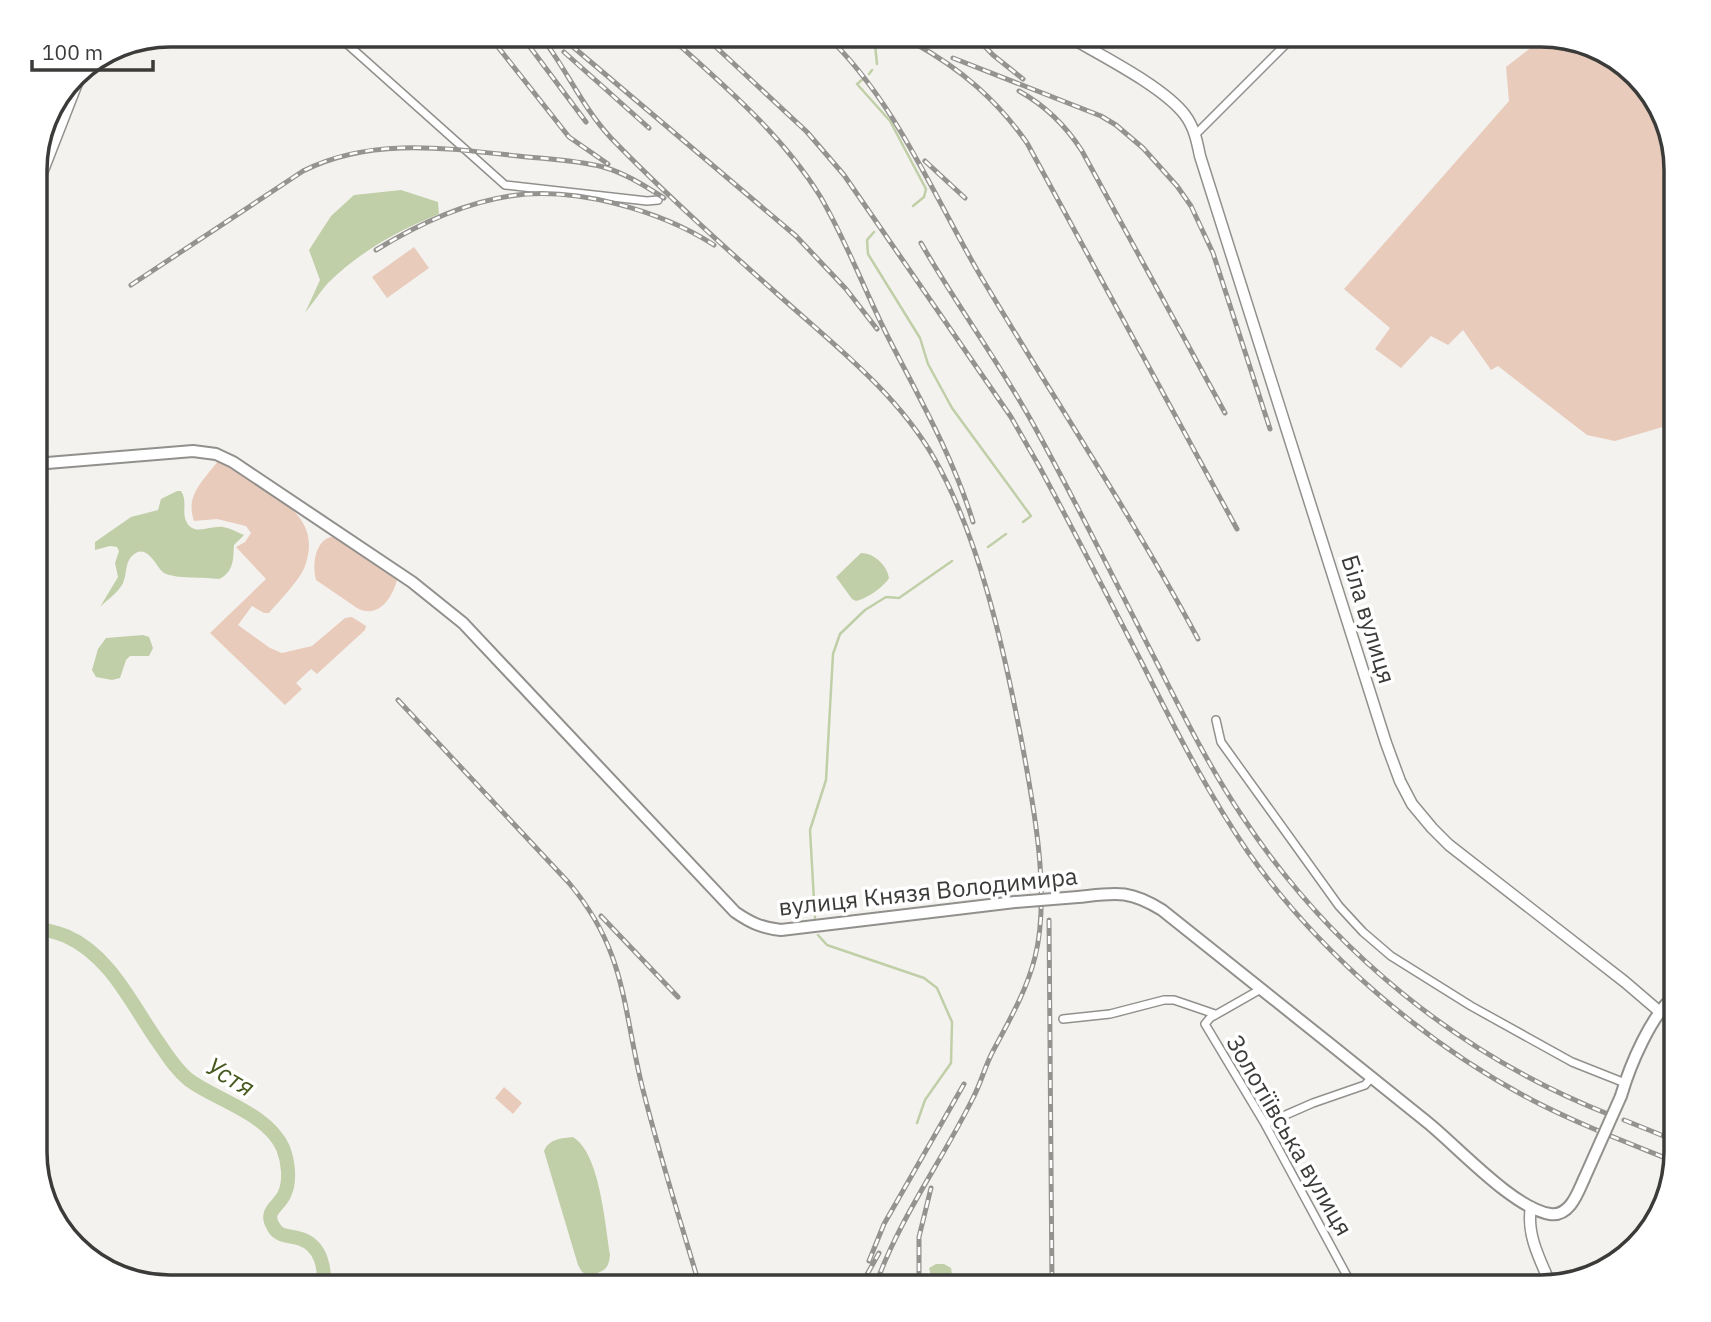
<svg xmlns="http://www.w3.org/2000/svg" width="1711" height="1322" font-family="'IBM Plex Sans',sans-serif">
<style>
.green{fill:#e8cbbb}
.water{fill:#c0cfa8}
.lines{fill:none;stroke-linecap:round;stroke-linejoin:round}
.stream{stroke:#c0cfa8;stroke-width:2.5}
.river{stroke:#c0cfa8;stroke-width:14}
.minor-casing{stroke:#92908d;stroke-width:10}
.tertiary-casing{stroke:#92908d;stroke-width:13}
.secondary-casing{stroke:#92908d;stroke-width:14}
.minor{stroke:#fff;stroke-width:7}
.tertiary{stroke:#fff;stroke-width:10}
.secondary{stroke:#fff;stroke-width:10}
.rail-casing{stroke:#949390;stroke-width:5}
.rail{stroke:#fff;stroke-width:2.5;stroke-dasharray:8;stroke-linecap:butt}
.secondary-bridge-casing{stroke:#92908d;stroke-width:14;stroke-linecap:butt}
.secondary-bridge{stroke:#fff;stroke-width:10}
.labels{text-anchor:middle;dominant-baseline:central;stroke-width:7;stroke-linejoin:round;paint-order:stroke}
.street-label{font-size:24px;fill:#3b3b39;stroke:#fff}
.water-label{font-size:26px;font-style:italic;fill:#46591f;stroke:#fff}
.rim{fill:none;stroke:#3b3b39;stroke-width:3.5}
</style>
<rect width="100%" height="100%" fill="#f4f2ef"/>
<!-- green -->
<path class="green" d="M 1546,36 L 1623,63 L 1662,110 L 1676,170 L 1676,423 L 1615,441 L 1587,435 L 1498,366 L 1491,370 L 1463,330 L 1448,345 L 1431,336 L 1401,368 L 1375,349 L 1390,328 L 1344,289 L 1509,101 L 1506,67 Z
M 414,247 L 429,268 L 387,298 L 372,277 Z
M 218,461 C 232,467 246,477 259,486 C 290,505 320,524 305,566 C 300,580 280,600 269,613 L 264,613 L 252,606 L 238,625 L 270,648 L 282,653 L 312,646 L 345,618 L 352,617 L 366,626 L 365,630 L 317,674 L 311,669 L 296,683 L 302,689 L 285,705 L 210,633 L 266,579 L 236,547 L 245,542 L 251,533 L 246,526 L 217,519 L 194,521 C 185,495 203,481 218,461 Z
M 331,537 L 336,537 L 397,580 C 392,599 378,619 357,608 L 316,580 C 312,565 315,541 331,537 Z
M 504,1087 L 522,1103 L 513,1114 L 495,1098 Z"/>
<!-- water -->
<path class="water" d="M 401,190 L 438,202 L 439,214 C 399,230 359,252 328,283 C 320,292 313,303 305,313 L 320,280 L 309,250 L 331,216 L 354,195 Z
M 177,491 L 181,491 C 188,501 181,513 187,523 C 195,536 211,525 223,527 C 230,528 237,532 244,535 L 234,545 C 233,560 234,572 219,579 C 205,577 175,579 164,573 C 156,568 147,540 131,557 C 125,564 127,574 123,583 C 119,592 107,600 100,607 L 118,577 L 115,563 L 119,551 L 117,547 L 110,546 L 95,550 L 95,542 L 131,517 L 158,510 L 161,499 Z
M 861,553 C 874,553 887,565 889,578 C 884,587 866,599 856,601 L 852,599 L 836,577 Z
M 143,635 L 149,637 L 153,648 L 149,656 L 130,656 L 126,660 L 120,678 L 112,680 L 96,677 L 92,670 L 98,649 L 106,638 Z
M 573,1137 C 600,1153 605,1225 610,1254 C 609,1270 604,1271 589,1276 L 582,1272 L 578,1265 L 544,1151 C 549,1139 561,1138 573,1137 Z
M 936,1264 L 944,1264 L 951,1268 L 954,1287 L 934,1287 L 929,1268 Z"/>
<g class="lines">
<!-- stream -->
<path class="stream" d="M 874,35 L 877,64
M 869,74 L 872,70
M 863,79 L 857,84 L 890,121 L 926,189 L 924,197 L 913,206
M 874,232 L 867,240 L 868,254 L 920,338 L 928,364 L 952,408 L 1031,516 L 1023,522
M 988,547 L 1006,534
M 815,918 L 810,830 L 826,780 L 833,654 L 840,634 L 865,610 L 886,597 L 899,598 L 952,561
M 818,935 L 827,945 L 924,978 L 937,988 L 952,1022 L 951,1063 L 925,1100 L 917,1123"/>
<!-- river -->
<path class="river" d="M 35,927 C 45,930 56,932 66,936 C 109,955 130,1001 156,1039 C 166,1053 175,1069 189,1080 C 218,1101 267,1113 283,1148 C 288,1161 291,1181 284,1195 C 279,1206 264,1211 273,1226 C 279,1238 290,1235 301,1239 C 320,1245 327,1269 322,1287"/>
<!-- minor casing -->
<g class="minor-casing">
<path id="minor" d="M 337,35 L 505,185 L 647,201 L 658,200
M 1196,134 L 1295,35
M 1216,720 L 1221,742 L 1339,906 L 1363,932 L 1391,956 L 1471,1006 L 1572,1062 L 1625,1083
M 1261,989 L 1210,1018 L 1205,1024 L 1265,1124 L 1353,1287
M 1063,1019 L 1110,1014 L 1164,1000 L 1174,1000 L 1215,1014
M 1265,1124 L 1313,1103 L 1365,1085 L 1371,1078"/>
</g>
<!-- tertiary casing -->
<g class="tertiary-casing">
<path id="tertiary" d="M 1066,35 C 1098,54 1163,86 1185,115 C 1194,127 1197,141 1200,156 L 1386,743 L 1400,781 L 1412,804 L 1432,828 L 1449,845 L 1625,982 L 1660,1012
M 35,191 L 83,68
M 1531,1207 C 1526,1234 1540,1260 1551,1285"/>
</g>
<!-- secondary casing -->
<g class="secondary-casing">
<path id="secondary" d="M 35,464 L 193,451 L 216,454 L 233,462 L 412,582 L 463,623 L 735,912 C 751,923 762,928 781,930 L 1015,902
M 1078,897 C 1115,893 1128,889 1162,910 C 1250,980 1339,1051 1427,1122 C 1458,1147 1513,1208 1550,1214 C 1570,1217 1578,1192 1584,1179
M 1621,1096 C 1630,1065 1651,1015 1676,994"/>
</g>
<!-- minor -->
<use href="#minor" class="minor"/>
<!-- tertiary -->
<use href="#tertiary" class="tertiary"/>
<!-- secondary -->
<use href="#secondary" class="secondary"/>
<!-- rail casing -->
<g class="rail-casing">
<path id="rail" d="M 521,35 L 586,122
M 540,35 C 566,68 582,107 611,138 C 665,194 724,247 783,299 C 837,347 898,395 934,458 C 979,536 1004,650 1021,738 C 1033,802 1051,894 1035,957 C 1027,990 1009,1021 993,1051 C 985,1066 981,1083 973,1098 C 942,1161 898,1220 875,1287
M 559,35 L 796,236 L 846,289 L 877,329
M 668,35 C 722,84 781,133 820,196 C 847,242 865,292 889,339 C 920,399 953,457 973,522
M 703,35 L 807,132 L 844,175 L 1011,417 L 1039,466 C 1074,531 1108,597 1142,663 C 1174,727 1207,792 1248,852 C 1318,952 1424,1043 1532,1100 C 1578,1124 1626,1142 1673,1161
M 826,35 C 896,102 932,193 980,275 C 1052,396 1131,514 1198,639
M 896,35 L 923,47
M 974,35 L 993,55 L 1023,79
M 914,43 C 961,69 997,100 1027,143 L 1237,529
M 498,47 L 569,137 L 608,164
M 564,52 L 649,128
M 953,58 L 1101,116 L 1116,125 L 1143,148 L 1177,186 L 1191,206 L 1213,253 L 1270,429
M 1019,91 C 1046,106 1066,126 1082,151 L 1225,413
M 925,161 L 965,198
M 921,243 C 958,308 1003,367 1038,433 C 1079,508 1117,585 1156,661 C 1183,714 1209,767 1242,816 C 1330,950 1459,1055 1608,1114
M 376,250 C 415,226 464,203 510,196 C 574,186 660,210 714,245
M 131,285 L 303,171 C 370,137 445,148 518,156 C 546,159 576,160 603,167 C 625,173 645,186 664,198
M 398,700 L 569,883 C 626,951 622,1004 642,1086 C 659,1154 680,1220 700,1287
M 601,916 L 678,997
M 1049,920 L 1052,1287
M 1624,1120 L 1676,1141
M 869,1261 L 884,1224 L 964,1084
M 860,1287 L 879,1253
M 919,1287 L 919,1237 L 931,1188"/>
</g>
<!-- rail -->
<use href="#rail" class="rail"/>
<!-- secondary-bridge casing -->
<g class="secondary-bridge-casing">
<path id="secondary-bridge" d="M 1015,902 L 1078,897
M 1584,1179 L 1621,1096"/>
</g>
<!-- secondary-bridge -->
<use href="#secondary-bridge" class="secondary-bridge"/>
</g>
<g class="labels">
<!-- street labels -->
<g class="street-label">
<text transform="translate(1369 619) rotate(73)">Біла вулиця</text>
<text transform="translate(928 891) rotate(-6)">вулиця Князя Володимира</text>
<text transform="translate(1290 1135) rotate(60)">Золотіївська вулиця</text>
</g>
<!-- water labels -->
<g class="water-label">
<text transform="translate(231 1076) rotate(31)">Устя</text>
</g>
</g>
<!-- crop -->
<path d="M0 0H1711V1322H0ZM170 47H1541A123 123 0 0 1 1664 170V1152A123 123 0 0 1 1541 1275H170A123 123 0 0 1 47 1152V170A123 123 0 0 1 170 47Z" fill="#fff" fill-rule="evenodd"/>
<path class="rim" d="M170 47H1541A123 123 0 0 1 1664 170V1152A123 123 0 0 1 1541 1275H170A123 123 0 0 1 47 1152V170A123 123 0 0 1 170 47Z"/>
<!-- scale -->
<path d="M32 60v10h121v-10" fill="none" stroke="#3b3b39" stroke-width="3.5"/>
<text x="42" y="60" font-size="21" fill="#3b3b39" stroke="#ffffff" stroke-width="5" paint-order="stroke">100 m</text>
</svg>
